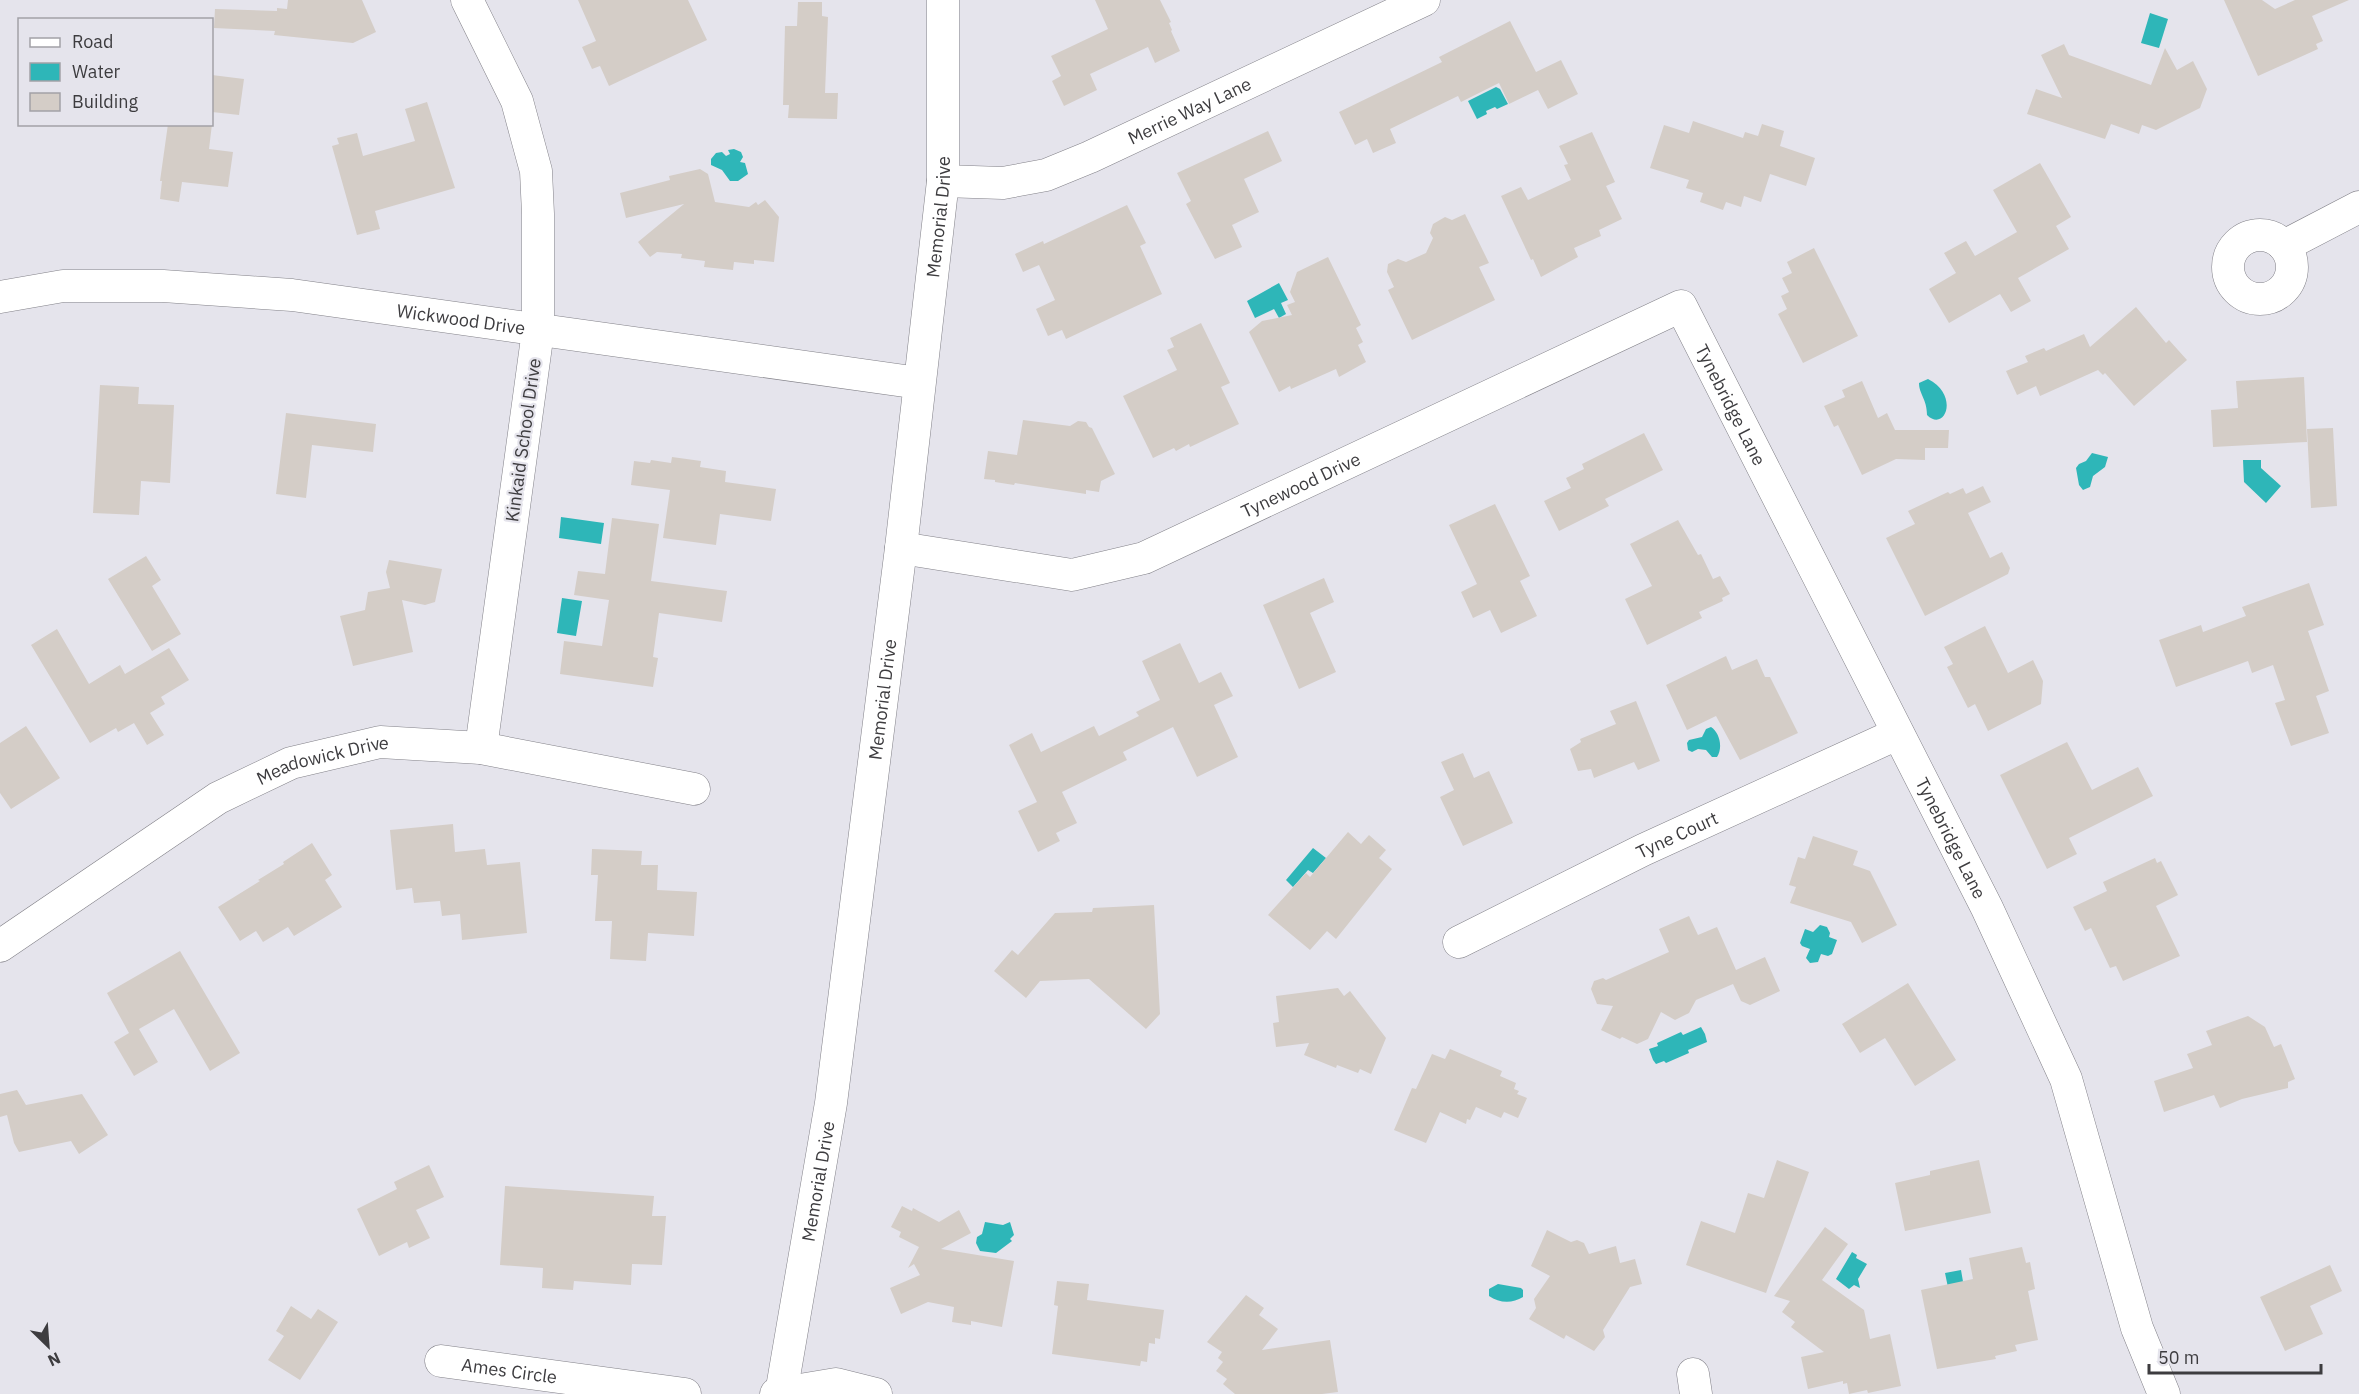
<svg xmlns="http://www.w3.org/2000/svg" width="2359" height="1394" font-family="'IBM Plex Sans',sans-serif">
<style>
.water{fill:#2eb6b8}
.building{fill:#d4cdc7}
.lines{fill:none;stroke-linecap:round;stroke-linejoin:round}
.minor-casing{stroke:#828188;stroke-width:33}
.minor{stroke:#fff;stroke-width:32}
.labels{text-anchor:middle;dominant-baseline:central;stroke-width:4.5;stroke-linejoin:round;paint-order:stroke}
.street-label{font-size:18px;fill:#3d3c3f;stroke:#e5e4ec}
</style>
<rect width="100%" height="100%" fill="#e5e4ec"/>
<!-- water -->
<path class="water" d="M 2150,13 L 2168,19 L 2159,48 L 2141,43 Z
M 1496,87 L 1500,89 L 1508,104 L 1497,109 L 1495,107 L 1486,111 L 1487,114 L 1477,119 L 1468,101 Z
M 734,149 L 741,152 L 743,157 L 740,162 L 745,163 L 748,174 L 738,181 L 730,181 L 722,170 L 711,165 L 711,159 L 716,153 L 722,152 L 726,156 L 730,154 L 728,150 Z
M 1279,283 L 1288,300 L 1281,303 L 1286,314 L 1279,318 L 1274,309 L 1255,318 L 1247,301 Z
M 1928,379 C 1960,395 1945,433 1927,415 C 1927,399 1919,394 1919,383 Z
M 2092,453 L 2108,457 L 2105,467 L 2093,476 L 2090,487 L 2083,490 L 2079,485 L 2076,468 L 2079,464 L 2086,461 Z
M 2243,460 L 2261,460 L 2261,468 L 2281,486 L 2266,503 L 2244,482 Z
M 561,517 L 604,523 L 601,544 L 559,538 Z
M 562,598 L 582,601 L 576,636 L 557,633 Z
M 1711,727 C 1720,733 1723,748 1717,757 L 1712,757 L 1706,750 L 1698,749 L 1692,752 L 1688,750 L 1687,743 L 1689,740 L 1702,737 L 1706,729 Z
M 1313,848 L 1326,858 L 1313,873 L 1308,870 L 1293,887 L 1286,880 Z
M 1820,925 L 1827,927 L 1830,933 L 1829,937 L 1837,940 L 1832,954 L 1828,956 L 1821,954 L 1818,962 L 1810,963 L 1806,958 L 1810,949 L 1802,946 L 1800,943 L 1805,929 L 1813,932 Z
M 1701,1027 L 1705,1034 L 1707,1042 L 1688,1050 L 1689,1053 L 1666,1063 L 1664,1061 L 1656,1064 L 1653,1060 L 1649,1049 L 1658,1046 L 1657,1043 L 1681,1032 L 1683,1035 Z
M 985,1222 L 1003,1225 L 1010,1222 L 1014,1235 L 1010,1239 L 1012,1241 L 996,1253 L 980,1251 L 976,1243 L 977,1237 L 982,1234 Z
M 1852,1252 L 1857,1255 L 1856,1258 L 1867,1264 L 1858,1279 L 1860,1288 L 1854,1285 L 1849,1289 L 1836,1279 Z
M 1961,1270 L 1966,1299 L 1951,1302 L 1945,1273 Z
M 1498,1284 L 1521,1288 L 1523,1290 L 1523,1297 C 1512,1304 1499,1303 1489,1296 L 1489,1289 Z"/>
<!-- building -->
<path class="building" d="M 288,0 L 362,0 L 376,32 L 353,43 L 274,35 L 275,31 L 214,28 L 215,9 L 277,11 L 277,8 L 287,9 Z
M 578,0 L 688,0 L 707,40 L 609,86 L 600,66 L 592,69 L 582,47 L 596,41 Z
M 1095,0 L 1160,0 L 1171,22 L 1169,23 L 1172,30 L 1171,31 L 1180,51 L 1155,63 L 1148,47 L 1090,74 L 1097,90 L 1064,106 L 1052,81 L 1061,76 L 1051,56 L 1108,29 Z
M 2224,0 L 2262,0 L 2275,9 L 2295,0 L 2349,0 L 2312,16 L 2323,41 L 2316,44 L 2318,49 L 2258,76 Z
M 798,2 L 822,2 L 822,16 L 828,17 L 825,93 L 838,93 L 837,119 L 788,118 L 789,105 L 783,105 L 785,26 L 797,26 Z
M 1510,21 L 1536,72 L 1561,60 L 1578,94 L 1548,109 L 1538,90 L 1509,104 L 1499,83 L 1461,102 L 1458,96 L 1390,129 L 1396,143 L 1373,153 L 1367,139 L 1355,145 L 1339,112 L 1442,62 L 1439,57 Z
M 2064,44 L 2069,55 L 2151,85 L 2165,48 L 2177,70 L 2193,61 L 2207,89 L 2200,108 L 2156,130 L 2142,125 L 2139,134 L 2111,124 L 2105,139 L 2027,114 L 2036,89 L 2062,98 L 2041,55 Z
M 212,75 L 244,79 L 239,115 L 212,112 Z
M 427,102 L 455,188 L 375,211 L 380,229 L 357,235 L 332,146 L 339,144 L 337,138 L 357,133 L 363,156 L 415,141 L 405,109 Z
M 1693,121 L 1743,138 L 1745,132 L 1758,136 L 1762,124 L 1784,131 L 1780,146 L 1815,158 L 1806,186 L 1770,174 L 1761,202 L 1744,196 L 1741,207 L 1726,202 L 1723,210 L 1700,202 L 1703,193 L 1686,188 L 1689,180 L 1650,168 L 1664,125 L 1689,133 Z
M 168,124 L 212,124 L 209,149 L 233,152 L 228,187 L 182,182 L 179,202 L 160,199 L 162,181 L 160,181 Z
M 1268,131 L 1282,161 L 1244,179 L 1259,212 L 1232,225 L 1242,247 L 1215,259 L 1186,204 L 1191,201 L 1177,173 Z
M 1592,132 L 1615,182 L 1606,186 L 1622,219 L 1599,230 L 1601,236 L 1574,248 L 1578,257 L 1541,277 L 1533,259 L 1531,260 L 1501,196 L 1521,187 L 1528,200 L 1571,180 L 1564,165 L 1568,164 L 1559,146 Z
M 2040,163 L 2071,217 L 2056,226 L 2069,249 L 2018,278 L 2031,301 L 2011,312 L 2000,294 L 1949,323 L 1929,289 L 1956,273 L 1944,253 L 1966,241 L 1975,256 L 2017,232 L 1993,190 Z
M 700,169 L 708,174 L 715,202 L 749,207 L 756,202 L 758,205 L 765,200 L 779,217 L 774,262 L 754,260 L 754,264 L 734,262 L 733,270 L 704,267 L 705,261 L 681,258 L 682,254 L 657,252 L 650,257 L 638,242 L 684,204 L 626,218 L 620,193 L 670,180 L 669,176 Z
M 1127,205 L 1146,243 L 1140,246 L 1162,294 L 1066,339 L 1062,330 L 1048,336 L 1036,309 L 1055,300 L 1039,265 L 1023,272 L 1015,254 L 1043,241 L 1044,244 Z
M 1465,214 L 1489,263 L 1479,267 L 1495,300 L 1412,340 L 1388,290 L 1394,287 L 1387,272 L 1388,264 L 1398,259 L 1406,262 L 1426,253 L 1433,238 L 1430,233 L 1433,224 L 1445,217 L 1452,220 Z
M 1814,248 L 1858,336 L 1803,363 L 1778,314 L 1787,309 L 1781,296 L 1789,292 L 1782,278 L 1792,273 L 1787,262 Z
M 1328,257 L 1361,325 L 1356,328 L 1363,342 L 1358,345 L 1366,362 L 1339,377 L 1336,369 L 1291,389 L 1290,386 L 1279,392 L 1249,332 L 1262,321 L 1292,315 L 1287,305 L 1295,302 L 1290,292 L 1297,272 Z
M 2136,307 L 2166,343 L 2169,340 L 2187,360 L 2134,406 L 2105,373 L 2103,375 L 2098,370 L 2040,396 L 2036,386 L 2017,395 L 2006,371 L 2028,362 L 2025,356 L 2044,348 L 2046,351 L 2084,334 L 2090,347 Z
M 1201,323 L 1230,383 L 1221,387 L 1239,424 L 1190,447 L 1189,444 L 1176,451 L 1174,448 L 1153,458 L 1123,396 L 1177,370 L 1167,350 L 1174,347 L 1170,338 Z
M 2304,377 L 2307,442 L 2213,447 L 2211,410 L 2238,408 L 2236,381 Z
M 1862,381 L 1878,418 L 1887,413 L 1895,430 L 1949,430 L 1948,448 L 1925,448 L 1925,460 L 1896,459 L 1862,475 L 1838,425 L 1834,427 L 1824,406 L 1845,397 L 1842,390 Z
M 100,385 L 139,387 L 138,404 L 174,405 L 170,483 L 141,481 L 139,515 L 93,513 Z
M 286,413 L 376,424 L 373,452 L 312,445 L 306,498 L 276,494 Z
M 1023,420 L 1070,426 L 1078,421 L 1086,422 L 1089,427 L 1092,428 L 1115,474 L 1101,481 L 1099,492 L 1086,490 L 1086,494 L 1015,483 L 1014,485 L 995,482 L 995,480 L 984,479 L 988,451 L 1017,455 Z
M 2333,428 L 2337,506 L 2311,508 L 2307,429 Z
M 1644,433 L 1663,470 L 1605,499 L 1609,506 L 1559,531 L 1544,501 L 1571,488 L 1566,478 L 1584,469 L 1582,464 Z
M 672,457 L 701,461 L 700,467 L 726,471 L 725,482 L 776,489 L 771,521 L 720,514 L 716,545 L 663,538 L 670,490 L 631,485 L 634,461 L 650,463 L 651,460 L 671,463 Z
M 1983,486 L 1991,502 L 1968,513 L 1990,558 L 2002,552 L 2010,568 L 2008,574 L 1925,616 L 1886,538 L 1915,524 L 1908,511 L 1948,492 L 1950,494 L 1963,488 L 1966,494 Z
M 1495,504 L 1530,576 L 1520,581 L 1537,616 L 1501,633 L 1490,610 L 1473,618 L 1461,592 L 1477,584 L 1449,525 Z
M 612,518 L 659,524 L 651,581 L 727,591 L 722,622 L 659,613 L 653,657 L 658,658 L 653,687 L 560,674 L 564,641 L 602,646 L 609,600 L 574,595 L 578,571 L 605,574 Z
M 1678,520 L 1698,555 L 1701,554 L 1713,579 L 1720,576 L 1730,594 L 1722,598 L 1723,601 L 1699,612 L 1702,618 L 1647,645 L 1625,599 L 1652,586 L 1630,544 Z
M 146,556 L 161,580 L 152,586 L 181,634 L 152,651 L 108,579 Z
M 389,560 L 442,569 L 435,602 L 425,605 L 402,600 L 413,652 L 353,666 L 340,616 L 365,610 L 368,592 L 390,588 L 386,572 Z
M 1324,578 L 1334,602 L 1310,613 L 1336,672 L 1299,689 L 1263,605 Z
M 2309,583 L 2324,625 L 2308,631 L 2329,691 L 2316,696 L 2329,733 L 2291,746 L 2275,703 L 2285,700 L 2273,665 L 2252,673 L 2248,661 L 2176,687 L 2159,640 L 2201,625 L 2203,632 L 2246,616 L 2242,607 Z
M 1985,626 L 2008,673 L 2033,660 L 2043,681 L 2041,704 L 1988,731 L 1975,704 L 1968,708 L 1947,667 L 1953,664 L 1944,647 Z
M 57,629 L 89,684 L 120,665 L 125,674 L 169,648 L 189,680 L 161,697 L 165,704 L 150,713 L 164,735 L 147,745 L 134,723 L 118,732 L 116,728 L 90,743 L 31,645 Z
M 1180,643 L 1199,683 L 1221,672 L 1233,696 L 1214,705 L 1238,757 L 1197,777 L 1173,727 L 1123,752 L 1127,760 L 1062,792 L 1077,823 L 1056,833 L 1060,841 L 1038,852 L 1018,811 L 1037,802 L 1009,745 L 1032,733 L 1041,752 L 1094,726 L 1099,736 L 1139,716 L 1136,712 L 1160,700 L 1142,661 Z
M 1726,656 L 1732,670 L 1757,659 L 1765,677 L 1770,677 L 1798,733 L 1740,760 L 1716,716 L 1687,730 L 1666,685 Z
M 1636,701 L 1660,761 L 1638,770 L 1634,762 L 1594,778 L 1591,769 L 1578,771 L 1570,749 L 1581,742 L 1580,739 L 1616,724 L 1610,711 Z
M 26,726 L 60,778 L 11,809 L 0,793 L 0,743 Z
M 2067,742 L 2092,790 L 2138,767 L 2153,796 L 2069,838 L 2077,854 L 2047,869 L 2000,775 Z
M 1463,753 L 1474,778 L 1489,771 L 1513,823 L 1463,846 L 1440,797 L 1454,790 L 1441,762 Z
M 453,824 L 455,852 L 485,849 L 487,865 L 520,862 L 527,933 L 462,940 L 460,914 L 442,916 L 440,901 L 414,903 L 412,888 L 396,890 L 390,830 Z
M 1348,832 L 1361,844 L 1369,835 L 1386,850 L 1379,858 L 1392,869 L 1336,939 L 1327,931 L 1310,950 L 1268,915 L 1306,873 L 1310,877 Z
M 1813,836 L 1858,851 L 1853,865 L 1870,871 L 1897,925 L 1862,943 L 1851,922 L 1790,903 L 1796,887 L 1789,885 L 1798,857 L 1805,859 Z
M 312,843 L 332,875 L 325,880 L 342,907 L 294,936 L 288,927 L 263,942 L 256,931 L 240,941 L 218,907 L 260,881 L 258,880 L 284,864 L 283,862 Z
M 592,849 L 642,851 L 641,865 L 658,865 L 657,890 L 697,892 L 694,936 L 648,933 L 646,961 L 610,959 L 612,921 L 595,921 L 598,875 L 591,875 Z
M 2155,858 L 2157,863 L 2161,861 L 2178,895 L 2156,906 L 2180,956 L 2123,981 L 2116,966 L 2110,968 L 2091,928 L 2085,931 L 2073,907 L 2107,891 L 2103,882 Z
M 1154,905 L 1160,1014 L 1146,1029 L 1089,979 L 1040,981 L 1026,998 L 994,971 L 1012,950 L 1018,955 L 1055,913 L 1092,912 L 1093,908 Z
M 1689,916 L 1698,935 L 1717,927 L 1736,970 L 1765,957 L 1780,991 L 1750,1005 L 1741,1001 L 1733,984 L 1696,1000 L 1689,1013 L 1675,1020 L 1661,1012 L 1648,1039 L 1637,1044 L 1622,1037 L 1620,1039 L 1601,1030 L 1613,1006 L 1597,1004 L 1591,989 L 1594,981 L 1603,978 L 1606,980 L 1669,952 L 1659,929 Z
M 180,951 L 240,1053 L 210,1071 L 174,1009 L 139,1029 L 158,1062 L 134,1076 L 114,1042 L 129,1033 L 107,993 Z
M 1908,983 L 1956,1060 L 1915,1086 L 1885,1038 L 1860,1053 L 1842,1024 Z
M 1338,988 L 1344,996 L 1350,991 L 1386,1038 L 1371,1074 L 1360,1069 L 1358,1073 L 1337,1065 L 1336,1068 L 1304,1055 L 1309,1043 L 1276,1047 L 1273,1023 L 1279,1022 L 1276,996 Z
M 2248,1016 L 2265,1027 L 2274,1047 L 2281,1044 L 2295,1079 L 2288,1082 L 2288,1088 L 2242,1099 L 2220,1108 L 2214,1095 L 2164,1112 L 2154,1081 L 2193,1068 L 2187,1054 L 2212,1045 L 2206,1031 Z
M 1450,1049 L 1502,1071 L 1500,1076 L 1516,1083 L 1514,1089 L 1519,1091 L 1517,1094 L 1527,1098 L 1518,1118 L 1504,1112 L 1501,1118 L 1476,1107 L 1470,1120 L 1467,1119 L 1466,1124 L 1440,1112 L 1426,1143 L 1394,1130 L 1412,1088 L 1416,1089 L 1432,1054 L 1445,1059 Z
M 17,1090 L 26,1105 L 82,1094 L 108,1135 L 79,1154 L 71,1141 L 19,1152 L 14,1143 L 7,1115 L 0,1117 L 0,1094 Z
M 1777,1160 L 1809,1172 L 1766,1293 L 1686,1265 L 1701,1221 L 1735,1233 L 1748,1193 L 1764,1198 Z
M 1979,1160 L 1991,1213 L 1905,1231 L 1895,1183 L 1930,1175 L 1930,1171 Z
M 429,1165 L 444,1197 L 416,1210 L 430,1238 L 409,1248 L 407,1242 L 379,1256 L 357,1209 L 397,1189 L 394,1182 Z
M 505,1186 L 654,1196 L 652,1216 L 666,1216 L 662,1265 L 632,1264 L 631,1285 L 574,1281 L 573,1290 L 542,1288 L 543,1268 L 500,1265 Z
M 902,1206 L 912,1211 L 913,1208 L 939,1222 L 959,1210 L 971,1233 L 941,1249 L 1014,1261 L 1002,1327 L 971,1321 L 971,1325 L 952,1322 L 954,1307 L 928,1302 L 901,1314 L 890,1288 L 920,1275 L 914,1264 L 908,1268 L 919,1247 L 899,1237 L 901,1232 L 891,1227 Z
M 1825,1227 L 1848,1244 L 1822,1280 L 1864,1310 L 1870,1339 L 1890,1334 L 1901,1386 L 1868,1393 L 1867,1390 L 1849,1394 L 1847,1383 L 1843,1384 L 1843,1381 L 1808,1389 L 1801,1357 L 1824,1352 L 1791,1327 L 1795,1322 L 1782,1312 L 1790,1301 L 1774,1296 Z
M 1547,1230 L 1571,1242 L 1577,1240 L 1584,1243 L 1589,1254 L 1616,1246 L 1620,1263 L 1635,1259 L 1642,1284 L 1630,1287 L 1603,1330 L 1605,1337 L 1594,1351 L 1566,1335 L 1564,1339 L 1529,1319 L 1536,1308 L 1534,1299 L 1550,1276 L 1531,1266 Z
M 2022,1247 L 2026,1263 L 2030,1262 L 2035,1289 L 2028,1291 L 2038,1340 L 2015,1345 L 2017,1351 L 1995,1356 L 1996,1359 L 1937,1369 L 1921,1290 L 1973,1279 L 1969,1258 Z
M 2330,1265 L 2342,1291 L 2310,1306 L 2323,1334 L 2285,1351 L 2260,1297 Z
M 1057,1281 L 1089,1284 L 1087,1300 L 1164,1310 L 1160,1339 L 1155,1338 L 1155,1344 L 1149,1343 L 1147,1362 L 1141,1361 L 1140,1366 L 1052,1354 L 1058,1306 L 1054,1305 Z
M 1246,1295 L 1264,1308 L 1259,1315 L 1278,1329 L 1262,1350 L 1330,1340 L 1338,1392 L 1322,1394 L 1235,1394 L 1223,1384 L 1227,1379 L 1216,1371 L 1223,1362 L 1218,1358 L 1222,1352 L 1207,1342 Z
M 291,1306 L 311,1319 L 318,1309 L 338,1322 L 300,1380 L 268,1360 L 284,1336 L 276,1331 Z"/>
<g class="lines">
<!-- minor casing -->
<g class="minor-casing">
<g id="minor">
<path d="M 467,0 L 517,101 L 536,171 L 538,214 L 538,331 L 481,748"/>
<path id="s1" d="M 943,181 L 1003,183 L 1046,175 L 1090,157 L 1424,0"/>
<circle cx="2260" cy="267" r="32"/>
<path d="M 2284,246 L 2359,207"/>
<path id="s2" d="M 0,297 L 63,286 L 163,286 L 292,295 L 919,383"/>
<path id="s3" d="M 901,548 L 1072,575 L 1144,558 L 1681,306 L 1987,908 L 2066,1079 L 2137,1328 L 2164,1394"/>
<path id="s4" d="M 1459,942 L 1643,850 L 1897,734"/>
<path id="s5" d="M 0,946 L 218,798 L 291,763 L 380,742 L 481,748 L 694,789"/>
<path id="s6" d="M 441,1361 L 685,1394"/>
<path d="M 1693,1374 L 1696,1394"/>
<path d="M 776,1394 L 836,1384 L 876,1394"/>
<path id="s7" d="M 781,1394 L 831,1103 L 901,548 L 943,181 L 943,0"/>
</g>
</g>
<!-- minor -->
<use href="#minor" class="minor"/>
</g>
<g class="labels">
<!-- street labels -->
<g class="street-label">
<text stroke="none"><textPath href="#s1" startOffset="261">Merrie Way Lane</textPath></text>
<text stroke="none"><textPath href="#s7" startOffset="1188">Memorial Drive</textPath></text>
<text stroke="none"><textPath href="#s2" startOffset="464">Wickwood Drive</textPath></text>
<text stroke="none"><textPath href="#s3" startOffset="951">Tynebridge Lane</textPath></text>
<text transform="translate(523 440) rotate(-82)">Kinkaid School Drive</text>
<text stroke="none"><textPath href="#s3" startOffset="420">Tynewood Drive</textPath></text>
<text stroke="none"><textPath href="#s7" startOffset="702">Memorial Drive</textPath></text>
<text stroke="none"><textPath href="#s5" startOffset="376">Meadowick Drive</textPath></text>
<text stroke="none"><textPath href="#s4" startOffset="243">Tyne Court</textPath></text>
<text stroke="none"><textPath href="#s3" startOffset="1437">Tynebridge Lane</textPath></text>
<text stroke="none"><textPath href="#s7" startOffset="216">Memorial Drive</textPath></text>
<text stroke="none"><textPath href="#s6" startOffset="69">Ames Circle</textPath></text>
</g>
</g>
<!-- legend -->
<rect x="18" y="18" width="195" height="108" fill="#e5e4ec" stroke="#a2a1a7" stroke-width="1.5"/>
<rect x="30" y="38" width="30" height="9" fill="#ffffff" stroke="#a2a1a7" stroke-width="1.5"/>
<text x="72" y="48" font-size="18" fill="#3d3c3f">Road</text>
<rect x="30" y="63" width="30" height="18" fill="#2eb6b8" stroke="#a2a1a7" stroke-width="1.5"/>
<text x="72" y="78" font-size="18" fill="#3d3c3f">Water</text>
<rect x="30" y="93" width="30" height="18" fill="#d4cdc7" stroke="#a2a1a7" stroke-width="1.5"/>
<text x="72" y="108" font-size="18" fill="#3d3c3f">Building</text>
<!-- north arrow -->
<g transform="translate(48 1346) rotate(155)" stroke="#e5e4ec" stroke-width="4.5" paint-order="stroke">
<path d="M0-4.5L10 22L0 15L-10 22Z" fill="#3d3c3f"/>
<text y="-9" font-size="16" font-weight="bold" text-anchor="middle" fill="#3d3c3f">N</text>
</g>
<!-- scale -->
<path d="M2149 1364v9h172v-9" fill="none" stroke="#3d3c3f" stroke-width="3"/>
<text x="2158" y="1364" font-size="18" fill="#3d3c3f" stroke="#e5e4ec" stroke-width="4.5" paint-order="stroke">50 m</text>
</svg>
